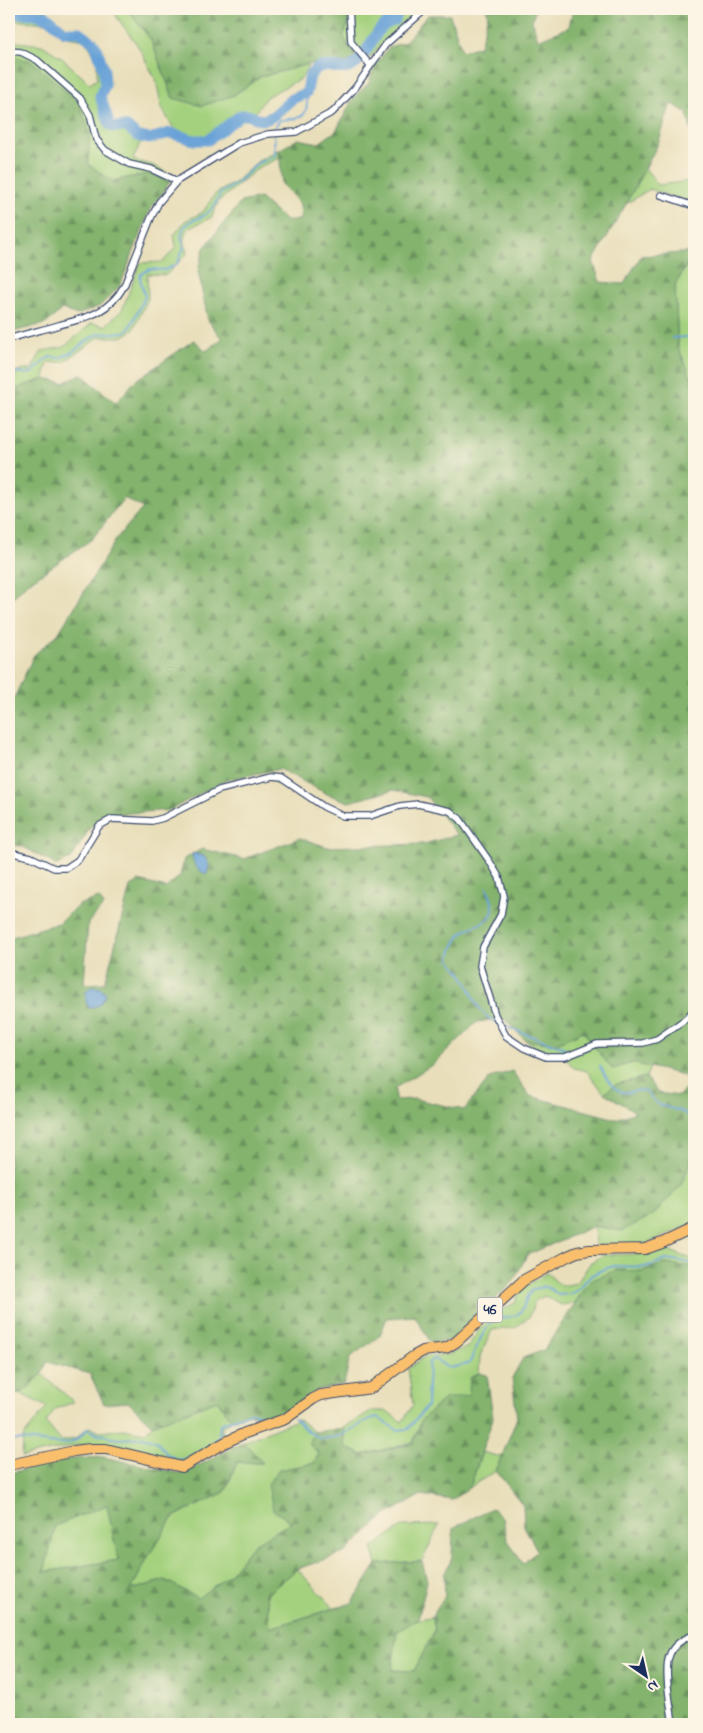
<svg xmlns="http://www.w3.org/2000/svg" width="703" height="1733" font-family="'Indie Flower',sans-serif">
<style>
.green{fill:#a4d17e;stroke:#60806e}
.forest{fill:url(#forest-firs);stroke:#4f7166;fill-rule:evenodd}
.water{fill:#68a1d7;stroke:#42689a}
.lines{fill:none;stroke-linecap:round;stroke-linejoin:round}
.stream{stroke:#68a1d7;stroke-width:2}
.river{stroke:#68a1d7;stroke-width:11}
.street-casing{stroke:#3a496c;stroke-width:8}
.primary-casing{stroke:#3a496c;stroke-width:12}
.street{stroke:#fff;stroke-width:5.5}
.primary{stroke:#f9bf6d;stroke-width:10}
.labels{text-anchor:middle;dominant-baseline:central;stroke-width:4;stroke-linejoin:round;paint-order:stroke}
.shield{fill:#fcf5e5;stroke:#5e6a86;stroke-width:1}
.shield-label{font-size:15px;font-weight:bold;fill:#1b2f5e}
</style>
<defs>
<pattern id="forest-firs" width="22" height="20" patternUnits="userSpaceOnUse" patternTransform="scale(1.25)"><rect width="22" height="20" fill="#83b36d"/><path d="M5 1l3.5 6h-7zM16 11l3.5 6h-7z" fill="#6a925d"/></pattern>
</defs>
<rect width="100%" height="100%" fill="#fcf5e5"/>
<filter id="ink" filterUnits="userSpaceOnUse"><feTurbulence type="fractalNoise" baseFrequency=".02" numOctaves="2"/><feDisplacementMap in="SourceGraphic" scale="10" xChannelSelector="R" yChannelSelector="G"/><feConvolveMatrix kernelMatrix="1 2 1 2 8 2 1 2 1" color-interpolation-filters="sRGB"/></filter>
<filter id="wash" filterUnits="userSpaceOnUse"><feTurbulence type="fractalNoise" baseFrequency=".0096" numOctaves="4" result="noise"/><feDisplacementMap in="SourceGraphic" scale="20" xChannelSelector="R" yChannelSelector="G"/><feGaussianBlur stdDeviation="1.12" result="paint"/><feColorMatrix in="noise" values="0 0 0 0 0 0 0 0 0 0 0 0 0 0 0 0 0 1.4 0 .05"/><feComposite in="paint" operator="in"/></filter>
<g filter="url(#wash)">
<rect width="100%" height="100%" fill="#e8deb9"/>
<!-- green -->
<path class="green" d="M 9,9 L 45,9 L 45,15 L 66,29 L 81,28 L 98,44 L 109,82 L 103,95 L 113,124 L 126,124 L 144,134 L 133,160 L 152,165 L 176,177 L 169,183 L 153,173 L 112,181 L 87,164 L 90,133 L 31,61 L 9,56 L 9,41 L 42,45 L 62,58 L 90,84 L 97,79 L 97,59 L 85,40 L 67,37 L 46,23 L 9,20 Z
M 117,9 L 127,9 L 151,40 L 173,98 L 234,95 L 260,77 L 309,64 L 302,78 L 266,97 L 251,119 C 236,117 220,134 210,144 L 175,138 L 173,127 L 162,109 L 156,80 L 138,46 L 116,16 Z
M 355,9 L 419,9 L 384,41 L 370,58 L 362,49 L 356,58 L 343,36 Z
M 279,150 L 280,158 L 259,167 L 218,202 L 212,217 L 189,228 L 184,236 L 187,254 L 166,275 L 147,274 L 148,299 L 133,330 L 122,337 L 99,337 L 64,362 L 48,363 L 44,379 L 9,391 L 9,374 L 20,370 L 31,370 L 42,351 L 64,347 L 92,323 L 105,326 L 122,310 L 140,263 L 163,262 L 176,247 L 174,235 L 185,221 L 203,212 L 215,194 L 235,182 L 258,161 Z
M 645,168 L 658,185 L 691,181 L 694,176 L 694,204 L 650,189 L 626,204 Z
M 694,254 L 694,384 L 678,347 L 675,285 Z
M 583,1031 L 612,1069 L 632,1063 L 650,1067 L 646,1077 L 617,1084 L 604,1093 L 587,1071 L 574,1068 L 562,1054 L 541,1050 L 525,1040 L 555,1044 Z
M 694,1155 L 694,1223 L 648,1243 L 595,1246 L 594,1226 L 622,1231 L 680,1187 Z
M 662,1248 L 692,1259 L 694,1258 L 694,1267 L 664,1264 L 642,1271 L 616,1270 L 580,1295 L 575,1303 L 561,1305 L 545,1296 L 535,1301 L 529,1317 L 515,1328 L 492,1330 L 480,1356 L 479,1373 L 470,1378 L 469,1395 L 422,1419 L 413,1442 L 362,1455 L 346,1447 L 343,1428 L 371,1411 L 387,1411 L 402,1422 L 413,1405 L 408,1369 L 424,1357 L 450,1354 L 468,1347 L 480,1328 L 496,1313 L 515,1303 L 521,1289 L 547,1273 L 561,1286 L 577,1283 L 591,1262 L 604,1255 L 645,1254 Z
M 42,1374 L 74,1402 L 55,1409 L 46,1423 L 61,1441 L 75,1439 L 89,1427 L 100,1432 L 123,1429 L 145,1433 L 152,1425 L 217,1400 L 232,1420 L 222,1427 L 222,1440 L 184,1463 L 99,1444 L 78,1445 L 22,1457 L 23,1437 L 47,1407 L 21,1394 Z
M 299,1419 L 314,1432 L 309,1444 L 319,1453 L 314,1464 L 279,1470 L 292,1522 L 254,1544 L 231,1573 L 198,1599 L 165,1580 L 131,1590 L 149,1555 L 173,1517 L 225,1492 L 237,1462 L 262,1463 L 244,1442 Z
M 482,1452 L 501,1457 L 496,1471 L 470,1487 Z
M 107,1504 L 119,1560 L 44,1572 L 55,1526 Z
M 439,1525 L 422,1561 L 377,1564 L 372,1548 L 403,1526 Z
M 297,1569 L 334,1608 L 270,1628 L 267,1594 Z
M 432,1617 L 435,1630 L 414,1671 L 391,1670 L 397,1631 L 418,1619 Z"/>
<!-- forest -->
<path class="forest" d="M 127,9 L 186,9 L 193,16 L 215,9 L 355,9 L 343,36 L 356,58 L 345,63 L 309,64 L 260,77 L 234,95 L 202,106 L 173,98 L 151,40 Z
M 486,9 L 536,9 L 532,20 L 538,40 L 569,27 L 573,9 L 694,9 L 694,142 L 687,113 L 671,103 L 658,144 L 626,204 L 593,261 L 600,282 L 624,284 L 641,256 L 694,252 L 675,285 L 678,347 L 694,384 L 694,1155 L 680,1187 L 653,1215 L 622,1231 L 594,1226 L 527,1255 L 513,1282 L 451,1340 L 431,1343 L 415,1316 L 387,1318 L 379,1337 L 350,1357 L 344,1384 L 317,1390 L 291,1412 L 274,1420 L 251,1414 L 232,1420 L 217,1400 L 152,1425 L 128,1402 L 104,1404 L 90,1374 L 47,1362 L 42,1374 L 21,1394 L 9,1393 L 9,938 L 59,923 L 79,905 L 99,898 L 104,905 L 88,923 L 84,984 L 105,983 L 130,887 L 139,881 L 166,888 L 180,876 L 184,859 L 202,849 L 244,859 L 300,838 L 327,847 L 424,844 L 457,835 L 427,797 L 393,790 L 349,802 L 327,794 L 280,769 L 225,780 L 170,810 L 104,815 L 89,829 L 71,859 L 56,865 L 22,846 L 9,845 L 9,709 L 34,655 L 58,634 L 117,538 L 143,508 L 124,498 L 92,539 L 25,585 L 9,602 L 9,391 L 44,379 L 64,383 L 81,374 L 116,403 L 134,382 L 194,340 L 206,351 L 222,339 L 208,320 L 198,271 L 204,248 L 241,202 L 260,198 L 286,221 L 301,220 L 300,204 L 282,184 L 279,150 L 298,139 L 319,143 L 336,131 L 354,97 L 369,83 L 374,67 L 389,47 L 405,42 L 428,15 L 450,15 L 462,51 L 480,46 L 488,14 ZM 503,1018 L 525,1040 L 555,1044 L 583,1031 L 612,1069 L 632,1063 L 684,1075 L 689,1084 L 679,1096 L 658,1093 L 646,1077 L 617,1084 L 604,1093 L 636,1112 L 616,1119 L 530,1096 L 512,1071 L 490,1078 L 464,1110 L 415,1099 L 395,1100 L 395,1088 L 435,1063 L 477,1022 Z
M 9,56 L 31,61 L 79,102 L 90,133 L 88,164 L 112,181 L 153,173 L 169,183 L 150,210 L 120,286 L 100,306 L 77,315 L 62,309 L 47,323 L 9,333 Z
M 664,1264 L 694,1267 L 694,1724 L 9,1724 L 9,1473 L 71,1459 L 103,1457 L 182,1474 L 244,1442 L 263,1463 L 237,1462 L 225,1492 L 173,1517 L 149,1555 L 131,1590 L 165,1580 L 198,1598 L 231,1573 L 254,1544 L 292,1522 L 273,1510 L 268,1484 L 279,1470 L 314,1463 L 319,1453 L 309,1444 L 314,1432 L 343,1428 L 346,1447 L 362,1455 L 413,1443 L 422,1419 L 444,1399 L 469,1395 L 470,1378 L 479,1373 L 487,1375 L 493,1418 L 470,1487 L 452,1500 L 421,1495 L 386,1515 L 344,1553 L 297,1569 L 267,1594 L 270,1628 L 352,1603 L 377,1564 L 422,1561 L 427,1581 L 418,1619 L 397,1631 L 392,1670 L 414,1671 L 435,1630 L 432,1617 L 445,1596 L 444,1575 L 452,1558 L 453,1528 L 492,1508 L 503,1519 L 507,1539 L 523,1564 L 537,1550 L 524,1526 L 523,1505 L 496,1471 L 517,1418 L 512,1378 L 523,1358 L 544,1350 L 590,1281 L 616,1270 L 642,1271 ZM 107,1505 L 118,1560 L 44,1572 L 55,1526 Z"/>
<!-- water -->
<path class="water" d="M 192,853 L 204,856 L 209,865 L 207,874 C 196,870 193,864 192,853 Z
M 91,987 L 101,988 L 106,995 L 99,1005 L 89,1008 L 86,1002 L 86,992 Z"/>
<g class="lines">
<!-- stream -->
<path class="stream" d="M 672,338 L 687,337 L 694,331
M 9,377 L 19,372 L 27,374 L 33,372 L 45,360 L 50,357 L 60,358 L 72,352 L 92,337 L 98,334 L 124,332 L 129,329 L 145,297 L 140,279 L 141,274 L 150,269 L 165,270 L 177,264 L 184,247 L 181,236 L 184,227 L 190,222 L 205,215 L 213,208 L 220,194 L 237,183 L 258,163 L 275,156 L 274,128 L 280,120 C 309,118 306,116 308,89
M 487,888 C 489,894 493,902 493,908 C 493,922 476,924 467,930 C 457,935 451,949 450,960 C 454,965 459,970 463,976 C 475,994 474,1012 497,1023
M 503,1026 L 565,1048
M 600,1066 C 606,1078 614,1095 630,1092 C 636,1091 639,1089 646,1091 C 650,1095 652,1100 657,1103 C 669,1111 685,1108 694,1121
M 294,1418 L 307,1431 L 321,1439 L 340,1436 L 370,1419 L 377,1417 L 397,1430 L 408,1429 L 427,1406 L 429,1362 L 434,1359 L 449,1368 L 468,1364 L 471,1360 C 477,1347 483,1328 495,1320 C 502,1317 512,1318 518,1314 C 529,1306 521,1294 538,1288 C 548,1285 551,1289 558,1295 L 570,1294 L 578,1290 L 590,1276 L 602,1270 L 614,1266 L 645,1267 L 666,1260 L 675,1260 L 694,1264
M 9,1441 C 27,1436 61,1450 76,1440 C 80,1438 83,1433 87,1429 L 99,1435 L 105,1435 L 111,1438 L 121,1439 L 143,1437 L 156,1441 L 167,1454 L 178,1460 C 192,1458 209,1448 219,1437 L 220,1424 L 251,1412 L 274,1418"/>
<!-- river -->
<path class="river" d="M 9,13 L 35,14 L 44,17 L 45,15 L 65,32 L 80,32 L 93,42 L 97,49 L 104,70 L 105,85 L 100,96 L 110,125 L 113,127 L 127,127 L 137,136 L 149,139 L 170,133 L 194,140 L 208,140 L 241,115 L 248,115 L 260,120 L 267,119 L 273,116 L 292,99 L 306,93 C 309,87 308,80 311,74 C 324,56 341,76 354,65 C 367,55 371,39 382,27 C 385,24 391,22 395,20 L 398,9"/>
</g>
</g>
<g filter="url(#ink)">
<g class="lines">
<!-- street casing -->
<g class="street-casing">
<path id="street" d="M 349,9 L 351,42 L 370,65
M 9,51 L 21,52 L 37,60 L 80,98 L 90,115 L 96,139 L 105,150 L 129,164 L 151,169 L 177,181
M 661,195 L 694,206
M 9,339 C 25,334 42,330 59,325 C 86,318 109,313 124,286 L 151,218 L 159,202 L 177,181 L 239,143 L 268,134 L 296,132 L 333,112 L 355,88 L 386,44 L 426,9
M 9,852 L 31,857 L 54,868 L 66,868 L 78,860 L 99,826 L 112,819 L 152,821 L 163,818 L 219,790 L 271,777 L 281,778 L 324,807 L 343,816 L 370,816 L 400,806 L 418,804 L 450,811 L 460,819 L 490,862 L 499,877 L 504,896 L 501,914 L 483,947 L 480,966 L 495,1015 L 506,1036 L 524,1048 L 546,1057 L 565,1057 L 597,1044 L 643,1043 L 657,1039 L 687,1018 L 694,1009
M 673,1724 C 671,1708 663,1668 670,1654 C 674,1644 685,1638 694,1635"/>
</g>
<!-- primary casing -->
<g class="primary-casing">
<path id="primary" d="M 9,1465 L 74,1451 L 90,1449 L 106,1449 L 182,1467 L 224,1443 L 245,1433 L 285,1419 L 313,1399 L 321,1395 L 371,1388 L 414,1356 L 423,1351 L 446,1348 L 456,1342 L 524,1280 L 568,1256 L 577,1252 L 589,1250 L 645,1249 L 662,1243 L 694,1228"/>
</g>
<!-- street -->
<use href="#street" class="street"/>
<!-- primary -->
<use href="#primary" class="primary"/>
</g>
</g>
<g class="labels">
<!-- shield labels -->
<rect class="shield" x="477.5" y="1297.5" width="25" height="25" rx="4"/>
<g class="shield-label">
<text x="490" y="1310">46</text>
</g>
</g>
<!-- margin -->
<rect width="703" height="1733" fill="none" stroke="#fcf5e5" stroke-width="30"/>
<!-- north arrow -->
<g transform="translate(646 1676) rotate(146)" stroke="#fcf5e5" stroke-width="4" paint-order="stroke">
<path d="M0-4L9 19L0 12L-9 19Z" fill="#1b2f5e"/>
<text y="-8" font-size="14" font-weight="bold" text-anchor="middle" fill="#1b2f5e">N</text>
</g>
</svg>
